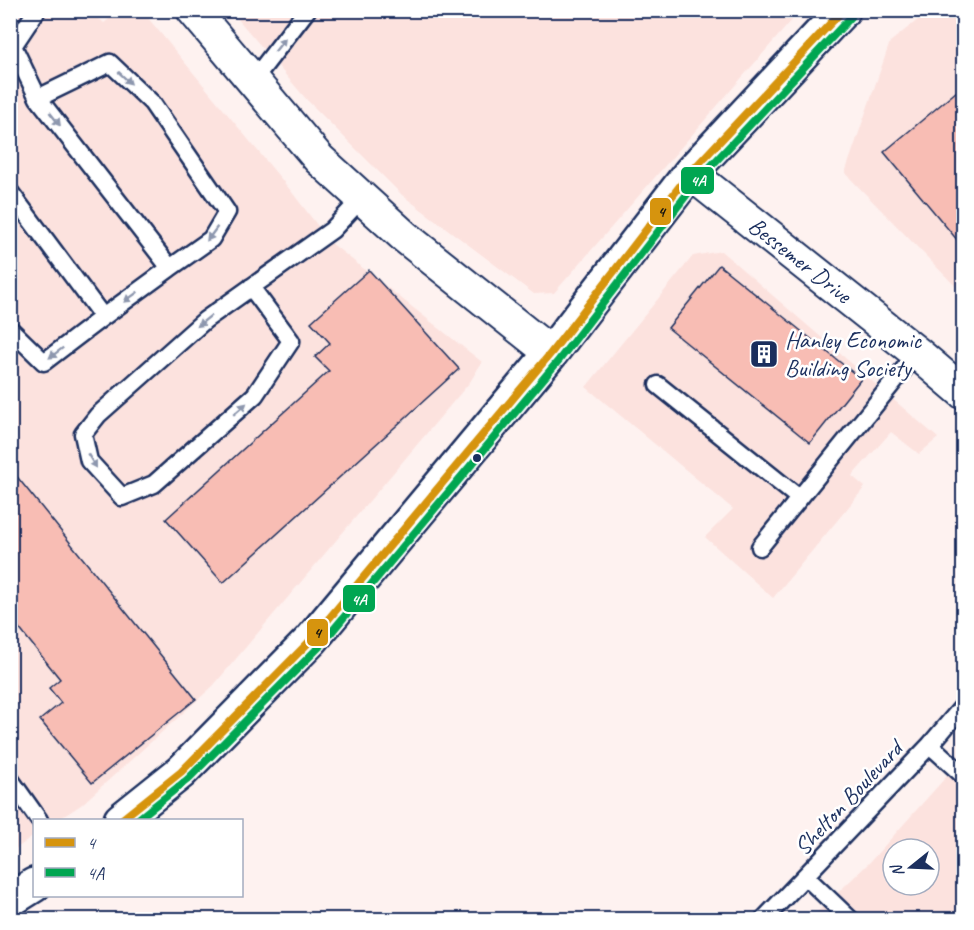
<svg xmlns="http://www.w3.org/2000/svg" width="974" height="930" font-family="Caveat,sans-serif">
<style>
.built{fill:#fce2de;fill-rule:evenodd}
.building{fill:#f8bdb4;stroke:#1b2f5e;stroke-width:1.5}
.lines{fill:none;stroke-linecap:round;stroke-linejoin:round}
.lane-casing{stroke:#1b2f5e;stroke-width:21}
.street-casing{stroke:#1b2f5e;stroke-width:36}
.secondary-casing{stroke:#1b2f5e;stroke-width:38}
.lane{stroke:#fff;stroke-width:16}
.street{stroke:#fff;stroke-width:32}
.secondary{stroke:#fff;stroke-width:33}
.bus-1-casing{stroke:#fff;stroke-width:12}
.bus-2-casing{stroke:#fff;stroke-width:12}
.bus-1{stroke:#d6940e;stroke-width:8}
.bus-2{stroke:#00a651;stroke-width:8}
.oneway{fill:#8d97ae}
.bus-dot{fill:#1b2f5e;stroke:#fff;stroke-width:2}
.labels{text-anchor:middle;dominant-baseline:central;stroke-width:5;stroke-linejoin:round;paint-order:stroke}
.street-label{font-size:24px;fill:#1b2f5e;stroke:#fff}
.poi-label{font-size:24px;fill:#1b2f5e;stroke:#fff;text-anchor:start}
.line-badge{stroke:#fff;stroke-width:2}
.badge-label{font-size:16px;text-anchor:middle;font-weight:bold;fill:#fff}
.pale-badge-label{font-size:16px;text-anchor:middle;font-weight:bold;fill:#111}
</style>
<rect width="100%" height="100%" fill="#fef2f0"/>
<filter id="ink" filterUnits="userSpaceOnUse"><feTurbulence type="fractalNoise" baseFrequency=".0167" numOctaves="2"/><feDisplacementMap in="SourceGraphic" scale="12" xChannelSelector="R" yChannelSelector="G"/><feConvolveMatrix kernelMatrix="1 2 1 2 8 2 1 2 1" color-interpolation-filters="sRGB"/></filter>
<g filter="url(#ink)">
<!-- built -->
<path class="built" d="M 11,11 L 91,11 L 104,23 L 119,11 L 143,12 L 291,191 L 331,243 L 482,362 L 470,382 L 213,686 L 81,805 L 58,820 L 34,820 L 34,836 L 11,852 Z
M 231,11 L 800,11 L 554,293 L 534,294 L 402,195 L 307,100 Z
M 929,11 L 963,11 L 963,294 L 845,173 L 890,42 Z
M 721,251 L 938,438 L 919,454 L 891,432 L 852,476 L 865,487 L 773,598 L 705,537 L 733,509 L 586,387 L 693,256 Z
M 963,758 L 963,919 L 809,920 L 869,863 ZM 893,849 L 929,849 L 929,885 L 893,885 Z"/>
<!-- building -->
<path class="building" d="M 963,86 L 963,247 L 884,152 Z
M 719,265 L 861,379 L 810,443 L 668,328 Z
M 369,270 L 459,369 L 223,583 L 166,519 L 329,371 L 315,357 L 330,343 L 311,322 Z
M 10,468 L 196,699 L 92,783 L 40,720 L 61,703 L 49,688 L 60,679 L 10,617 Z"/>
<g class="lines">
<!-- lane casing -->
<g class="lane-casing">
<path id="lane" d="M 254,79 L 307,10
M 38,98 L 110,63 L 152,103 L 227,212 L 211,239 L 170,268
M 10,192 L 103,317 L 170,268 L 38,98 L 13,46 L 37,10
M 251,287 L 291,341 L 255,395 L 154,484 L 122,497 L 89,461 L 83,434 L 98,415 L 205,320 L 332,230 L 362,198
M 10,329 L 44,362 L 103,317
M 658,385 L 799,498
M 760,547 L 917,353
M 930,745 L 964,776
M 10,779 L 39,820
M 806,877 L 851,920
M 763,920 L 930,745 L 964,705"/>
</g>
<!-- street casing -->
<g class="street-casing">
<path id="street" d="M 193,10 L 319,159 L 405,237 L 551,353
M 690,173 L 917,353 L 964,393"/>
</g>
<!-- secondary casing -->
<g class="secondary-casing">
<path id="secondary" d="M 121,820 L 181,772 L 311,640 L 551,353 L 690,173 L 843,10
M 10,900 L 34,885"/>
</g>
<!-- lane -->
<use href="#lane" class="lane"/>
<!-- street -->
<use href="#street" class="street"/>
<!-- secondary -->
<use href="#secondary" class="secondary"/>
<!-- bus-1 casing -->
<g class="bus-1-casing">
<path id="bus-1" d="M 121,820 L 181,772 L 311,640 L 551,353 L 690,173 L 843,10"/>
</g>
<!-- bus-2 casing -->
<g class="bus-2-casing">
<path id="bus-2" d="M 137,820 L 188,779 L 319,647 L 559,360 L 698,180 L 851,17"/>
</g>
<!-- bus-1 -->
<use href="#bus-1" class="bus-1"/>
<!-- bus-2 -->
<use href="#bus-2" class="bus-2"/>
</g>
<!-- one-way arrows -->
<defs><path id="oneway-solid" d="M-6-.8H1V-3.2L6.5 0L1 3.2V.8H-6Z" transform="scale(1.5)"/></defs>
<g class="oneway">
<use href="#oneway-solid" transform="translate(280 45) rotate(-52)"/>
<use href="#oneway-solid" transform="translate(125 78) rotate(43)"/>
<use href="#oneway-solid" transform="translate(55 119) rotate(52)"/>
<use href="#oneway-solid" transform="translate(212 234) rotate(127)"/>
<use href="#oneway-solid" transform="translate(131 297) rotate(144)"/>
<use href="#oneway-solid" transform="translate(204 321) rotate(141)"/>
<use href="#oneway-solid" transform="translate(56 353) rotate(143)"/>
<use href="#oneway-solid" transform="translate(240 409) rotate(-41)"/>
<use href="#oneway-solid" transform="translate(92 461) rotate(59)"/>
</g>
</g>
<!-- icons -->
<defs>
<g id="building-square" transform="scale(1.5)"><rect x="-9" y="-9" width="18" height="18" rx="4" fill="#1b2f5e" stroke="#fff"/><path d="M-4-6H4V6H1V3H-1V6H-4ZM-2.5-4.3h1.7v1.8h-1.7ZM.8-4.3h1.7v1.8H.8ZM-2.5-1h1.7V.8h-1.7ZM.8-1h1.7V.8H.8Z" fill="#fff"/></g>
</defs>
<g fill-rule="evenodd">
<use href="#building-square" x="764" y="354"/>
</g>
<!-- markers -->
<circle class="bus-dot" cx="477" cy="458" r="5"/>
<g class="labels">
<!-- street labels -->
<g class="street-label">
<text transform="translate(800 260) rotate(38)">Bessemer Drive</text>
<text transform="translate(848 798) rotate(-47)">Shelton Boulevard</text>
</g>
<!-- poi labels -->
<g class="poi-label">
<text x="785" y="340">Hanley Economic<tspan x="785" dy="28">Building Society</tspan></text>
</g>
</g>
<g class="line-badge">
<rect x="680" y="166" width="35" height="29" rx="6" fill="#00a651"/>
<rect x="649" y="197" width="23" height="29" rx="6" fill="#d6940e"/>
<rect x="342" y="584" width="34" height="29" rx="6" fill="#00a651"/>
<rect x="306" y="618" width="23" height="29" rx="6" fill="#d6940e"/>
</g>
<g class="badge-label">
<text x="698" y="186">4A</text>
<text x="359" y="605">4A</text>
</g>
<g class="pale-badge-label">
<text x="661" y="217">4</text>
<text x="317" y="638">4</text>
</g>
<!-- margin -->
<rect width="974" height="930" fill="none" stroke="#fff" stroke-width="36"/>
<rect x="18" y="18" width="938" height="894" fill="none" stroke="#1b2f5e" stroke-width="2" filter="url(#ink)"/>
<!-- legend -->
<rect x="33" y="819" width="210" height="78" fill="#ffffff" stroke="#a4acbf" stroke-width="1.5"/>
<rect x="45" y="838" width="30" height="9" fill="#d6940e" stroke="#a4acbf" stroke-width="1.5"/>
<text x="87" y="849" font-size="18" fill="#1b2f5e">4</text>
<rect x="45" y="868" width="30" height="9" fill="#00a651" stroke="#a4acbf" stroke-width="1.5"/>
<text x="87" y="879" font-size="18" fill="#1b2f5e">4A</text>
<!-- north arrow -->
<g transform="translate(911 867) rotate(252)"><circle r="28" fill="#ffffff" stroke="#a4acbf" stroke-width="1.5"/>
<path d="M0-4.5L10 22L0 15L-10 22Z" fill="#1b2f5e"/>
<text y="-9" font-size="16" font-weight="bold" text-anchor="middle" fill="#1b2f5e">N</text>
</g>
</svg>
